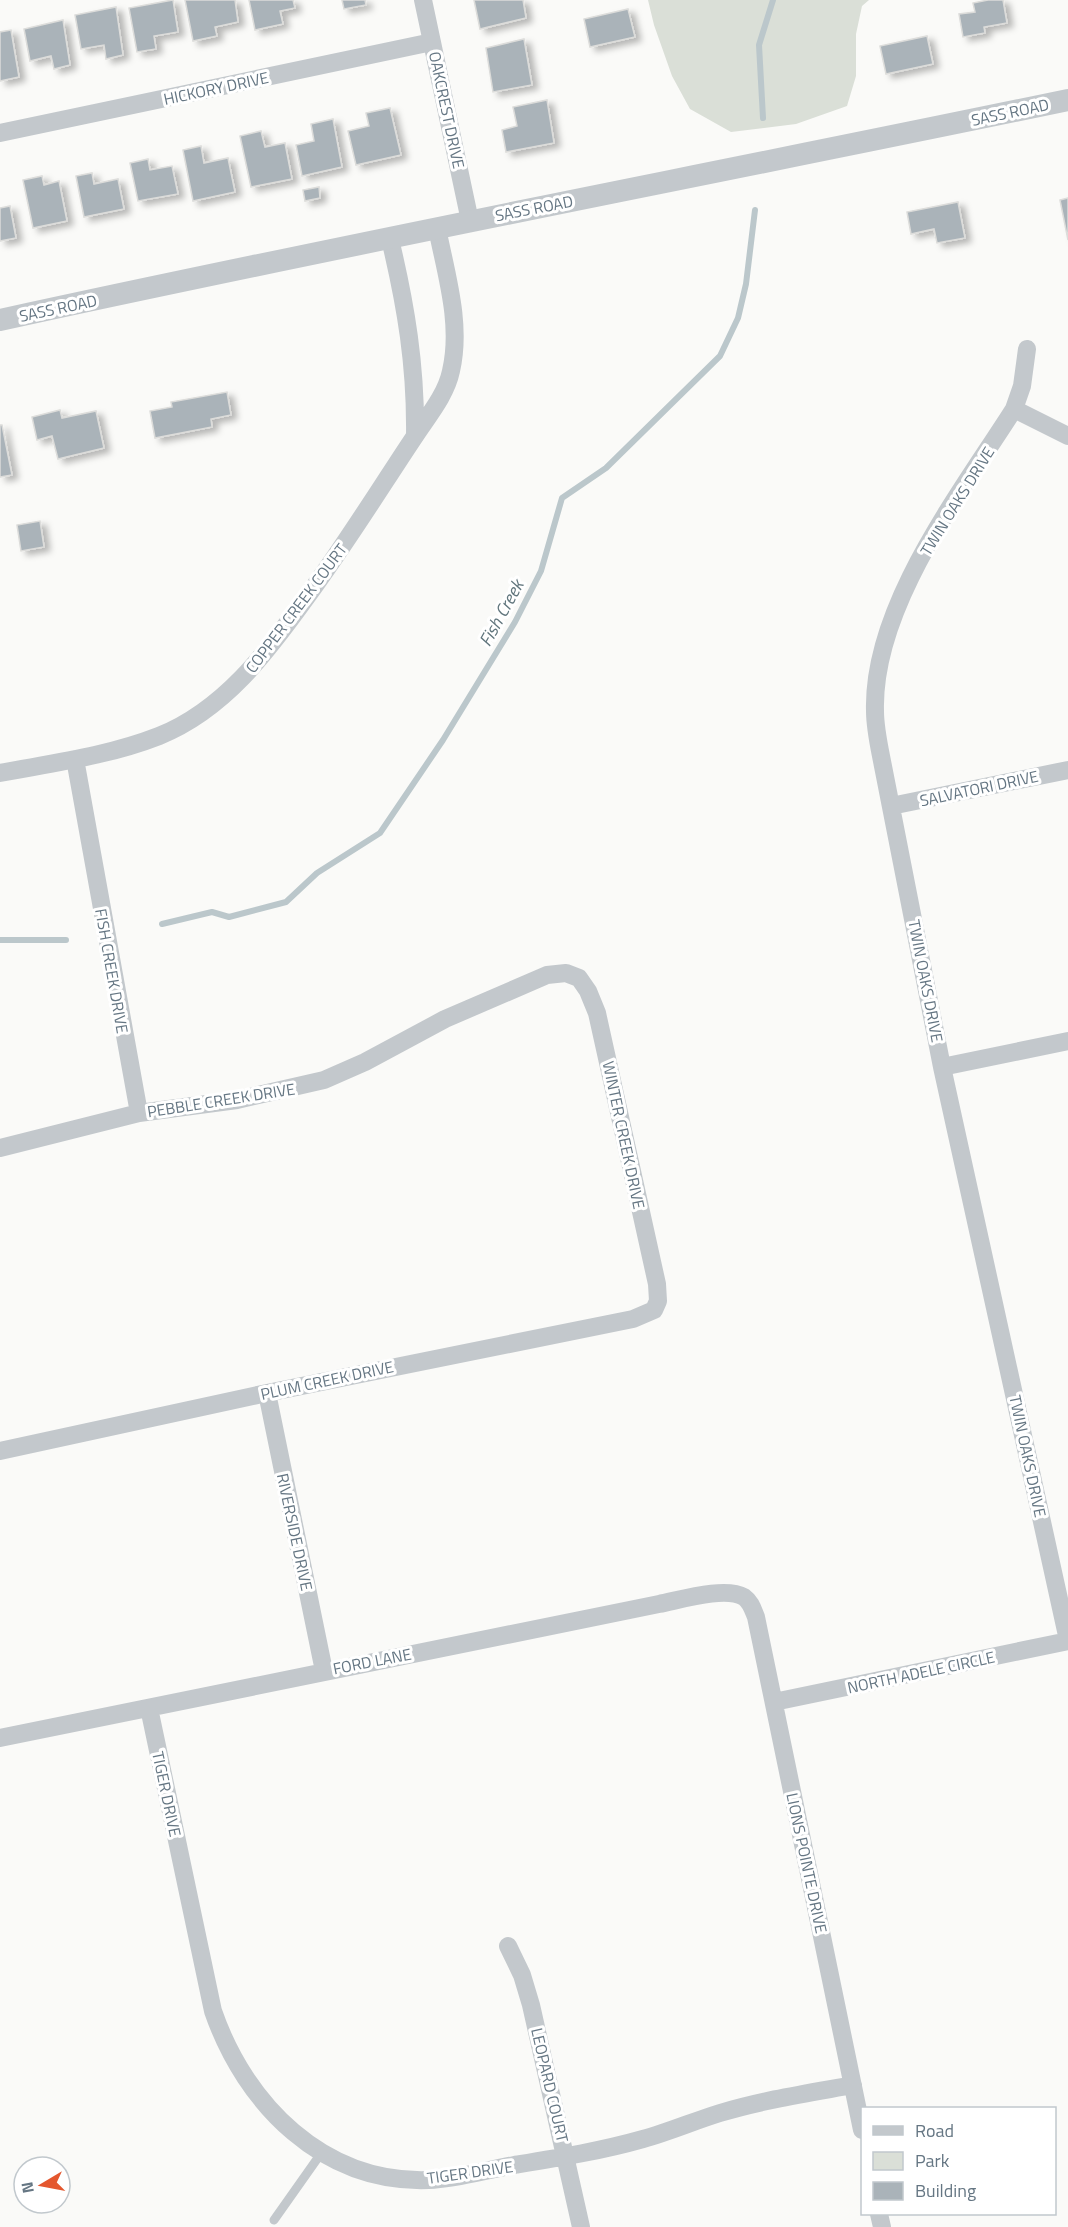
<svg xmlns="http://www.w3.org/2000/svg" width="1068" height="2227" font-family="'Titillium Web',sans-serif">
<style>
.green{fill:#dadfd7}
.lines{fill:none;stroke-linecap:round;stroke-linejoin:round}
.stream{stroke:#bbc7cb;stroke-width:6}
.building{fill:#aab3b9;stroke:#dcdcda;stroke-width:1.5;filter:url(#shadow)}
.service{stroke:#c3c8cc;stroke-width:9}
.minor{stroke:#c3c8cc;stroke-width:18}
.tertiary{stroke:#c3c8cc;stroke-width:22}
.labels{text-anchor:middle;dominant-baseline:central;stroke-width:6;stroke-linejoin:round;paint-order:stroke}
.street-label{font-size:16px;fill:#657683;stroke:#fff}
.water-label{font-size:18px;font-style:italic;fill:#60757c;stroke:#fff}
</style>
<defs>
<filter id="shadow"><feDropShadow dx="6" dy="4" stdDeviation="3" flood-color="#0004"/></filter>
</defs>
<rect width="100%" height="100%" fill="#fafaf8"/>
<!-- green -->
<path class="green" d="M 648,0 L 869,0 L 862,6 L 856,34 L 856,76 L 847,106 L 796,124 L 731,132 L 690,109 L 672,76 L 654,25 Z"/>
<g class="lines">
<!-- stream -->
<path class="stream" d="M 763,118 L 759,45 L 773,0
M 162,924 L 212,912 L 229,917 L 286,902 L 317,873 L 380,833 L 443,740 L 515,622 L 541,571 L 562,498 L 606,468 L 720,356 L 738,318 L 746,284 L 755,210
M 0,940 L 66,940"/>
</g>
<!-- building -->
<path class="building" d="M 173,0 L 178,32 L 154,36 L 156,49 L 137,52 L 129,8 Z
M 185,0 L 235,0 L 238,22 L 215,27 L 217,36 L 193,41 Z
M 249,0 L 293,0 L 295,8 L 280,11 L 283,24 L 255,30 Z
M 342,0 L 365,0 L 366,5 L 344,9 Z
M 474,0 L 523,0 L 526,18 L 480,29 Z
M 988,0 L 1003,0 L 1007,23 L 984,27 L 985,33 L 963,37 L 959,14 L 975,12 L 973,3 Z
M 116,7 L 123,55 L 106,59 L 104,45 L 81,49 L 75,15 Z
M 628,9 L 635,37 L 590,47 L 584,19 Z
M 63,20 L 70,65 L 54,69 L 51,56 L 30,61 L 24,29 Z
M 11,30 L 19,77 L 0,81 L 0,32 Z
M 927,36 L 933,64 L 886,74 L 880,46 Z
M 524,39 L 532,85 L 493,92 L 486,48 Z
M 547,100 L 554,143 L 506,152 L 502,130 L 517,126 L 513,107 Z
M 390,108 L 401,155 L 356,165 L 348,131 L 369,126 L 366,113 Z
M 333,119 L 342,167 L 302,176 L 296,145 L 314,141 L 311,124 Z
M 261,131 L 265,147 L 285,143 L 292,179 L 251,187 L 240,136 Z
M 201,146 L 204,163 L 228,158 L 235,192 L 193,201 L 183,150 Z
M 148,159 L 150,170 L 172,166 L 178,194 L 138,201 L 130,163 Z
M 92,173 L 94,184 L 118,179 L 124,209 L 84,217 L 76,176 Z
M 42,176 L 44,185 L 59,181 L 67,221 L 33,228 L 23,180 Z
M 319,187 L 320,198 L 305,201 L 303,190 Z
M 1068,198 L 1068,240 L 1060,200 Z
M 958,202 L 965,238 L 937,243 L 934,229 L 911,234 L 907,212 Z
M 10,206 L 16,238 L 0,241 L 0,208 Z
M 227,392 L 231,415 L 211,419 L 212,427 L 155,438 L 150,411 L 172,407 L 171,402 Z
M 60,410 L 62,418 L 96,411 L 104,448 L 58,459 L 52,436 L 37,440 L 32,417 Z
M 0,425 L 2,425 L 12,475 L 0,477 Z
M 40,521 L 44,547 L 21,551 L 17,525 Z"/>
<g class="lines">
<!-- service -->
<path class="service" d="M 274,2220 L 322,2152"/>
<!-- minor -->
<path class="minor" d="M 423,0 L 470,221
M 0,133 L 432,42
M 390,239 C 406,306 416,366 415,436 C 428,416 446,395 451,371 C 462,324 446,274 437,228
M 1027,349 L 1022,386 L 1014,409 C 960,494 872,607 875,711 C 875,726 878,741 881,756 L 942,1067 L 1068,1640
M 1014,409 L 1068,436
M 75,759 L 139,1113
M 0,773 C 53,763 108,756 159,736 C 224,710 267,652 306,598 C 345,545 379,490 415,436
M 891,806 L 1068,770
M 942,1067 L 1068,1041
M 0,1148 L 139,1113 L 237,1100 L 324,1080 L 365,1062 L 445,1019 L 547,975 L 566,973 L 579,978 L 588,991 L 597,1013 L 657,1284 L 658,1301 L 654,1310 L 633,1319 L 267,1393 L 0,1451
M 267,1393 L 324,1671
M 774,1702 L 1068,1641
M 149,1708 L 213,2011 C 245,2104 323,2184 429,2180 C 457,2179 486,2170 514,2165 C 557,2158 601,2151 643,2139 C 669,2132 694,2121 720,2113 C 763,2100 809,2093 853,2085
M 0,1738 L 659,1604 C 680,1600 725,1586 744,1597 C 751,1602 753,1610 756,1617 L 862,2130
M 508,1946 L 522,1975 L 531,2005 L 581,2227
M 879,2214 L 882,2227"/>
<!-- tertiary -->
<path class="tertiary" d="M 0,320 C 355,242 712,174 1068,100"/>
</g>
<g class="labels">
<!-- street labels -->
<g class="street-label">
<text transform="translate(216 88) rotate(-12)">HICKORY DRIVE</text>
<text transform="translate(447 110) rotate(78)">OAKCREST DRIVE</text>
<text transform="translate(1010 112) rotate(-12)">SASS ROAD</text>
<text transform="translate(534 208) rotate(-11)">SASS ROAD</text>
<text transform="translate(58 308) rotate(-12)">SASS ROAD</text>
<text transform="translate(957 501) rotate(-58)">TWIN OAKS DRIVE</text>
<text transform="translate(296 608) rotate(-53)">COPPER CREEK COURT</text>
<text transform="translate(979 788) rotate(-12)">SALVATORI DRIVE</text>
<text transform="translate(112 971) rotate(80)">FISH CREEK DRIVE</text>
<text transform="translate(926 981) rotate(79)">TWIN OAKS DRIVE</text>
<text transform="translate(221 1100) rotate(-9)">PEBBLE CREEK DRIVE</text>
<text transform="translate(624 1135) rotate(78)">WINTER CREEK DRIVE</text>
<text transform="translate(327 1380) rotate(-12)">PLUM CREEK DRIVE</text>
<text transform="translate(1028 1456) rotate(78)">TWIN OAKS DRIVE</text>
<text transform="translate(295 1532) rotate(78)">RIVERSIDE DRIVE</text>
<text transform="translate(372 1661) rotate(-11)">FORD LANE</text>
<text transform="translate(921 1672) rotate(-12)">NORTH ADELE CIRCLE</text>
<text transform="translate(167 1794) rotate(78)">TIGER DRIVE</text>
<text transform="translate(807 1863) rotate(78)">LIONS POINTE DRIVE</text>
<text transform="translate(550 2085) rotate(77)">LEOPARD COURT</text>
<text transform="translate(470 2172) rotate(-8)">TIGER DRIVE</text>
</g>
<!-- water labels -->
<g class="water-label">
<text transform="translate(501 613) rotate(-61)">Fish Creek</text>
</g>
</g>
<!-- legend -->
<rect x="861" y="2107" width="195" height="108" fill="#ffffff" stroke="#c1c8cd" stroke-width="1.5"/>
<rect x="873" y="2126" width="30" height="9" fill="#c3c8cc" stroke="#c1c8cd" stroke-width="1.5"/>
<text x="915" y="2137" font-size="18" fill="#657683">Road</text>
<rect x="873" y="2152" width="30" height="18" fill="#dadfd7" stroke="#c1c8cd" stroke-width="1.5"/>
<text x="915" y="2167" font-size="18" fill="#657683">Park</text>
<rect x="873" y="2182" width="30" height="18" fill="#aab3b9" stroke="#c1c8cd" stroke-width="1.5"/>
<text x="915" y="2197" font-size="18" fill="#657683">Building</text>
<!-- north arrow -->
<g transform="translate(42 2185) rotate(260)"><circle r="28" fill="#ffffff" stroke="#c1c8cd" stroke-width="1.5"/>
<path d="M0-4.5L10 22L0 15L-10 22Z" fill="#e4572e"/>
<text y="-9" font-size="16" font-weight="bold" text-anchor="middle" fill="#657683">N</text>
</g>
</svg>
